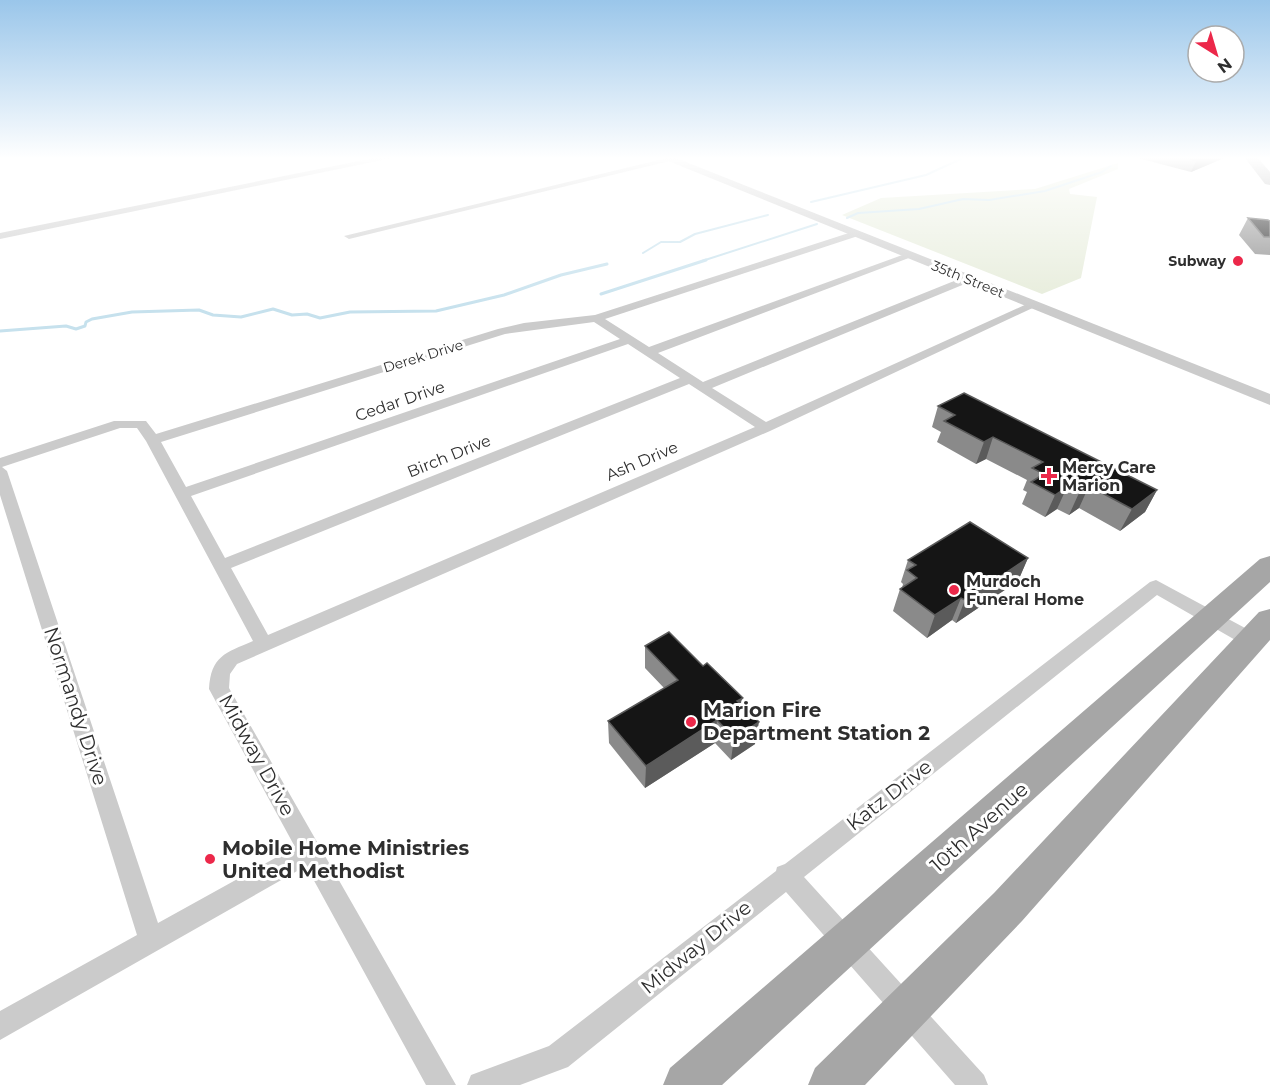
<svg xmlns="http://www.w3.org/2000/svg" width="1270" height="1085" font-family="Montserrat,sans-serif">
<style>
.green{fill:#e6ecda}
.lines{fill:none;stroke-linecap:round;stroke-linejoin:round}
.stream-far1{stroke:#c6e1ed;stroke-width:2}
.stream{stroke:#c6e1ed;stroke-width:3}
.minor{fill:#cbcbcb;fill-rule:evenodd}
.tertiary{fill:#cbcbcb;fill-rule:evenodd}
.primary{fill:#a6a6a6;fill-rule:evenodd}
.wall{fill:#8a8a8a}
.shaded-wall{fill:#5b5b5b}
.building{fill:#151515;stroke:#5b5b5b;stroke-width:1.5}
.poi-dot{fill:#ec284a;stroke:#fff;stroke-width:2}
.labels{text-anchor:middle;dominant-baseline:central;stroke-width:6;stroke-linejoin:round;paint-order:stroke}
.far-poi-label{font-size:14px;font-weight:bold;fill:#2e2e2e;stroke:#fff;text-anchor:end}
.far-street-label{font-size:14px;fill:#2e2e2e;stroke:#fff}
.street-label{font-size:16px;fill:#2e2e2e;stroke:#fff}
.poi-label{font-size:16px;font-weight:bold;fill:#2e2e2e;stroke:#fff;text-anchor:start}
.near-street-label{font-size:20px;fill:#2e2e2e;stroke:#fff}
.near-poi-label{font-size:20px;font-weight:bold;fill:#2e2e2e;stroke:#fff;text-anchor:start}
</style>
<rect width="100%" height="100%" fill="#fff"/>
<!-- green -->
<path class="green" d="M 1118,163 L 1118,169 L 1069,189 L 1070,194 L 1097,197 L 1081,278 L 1042,294 L 842,215 L 881,198 L 1035,189 Z"/>
<g class="lines">
<!-- stream-far1 -->
<path class="stream-far1" d="M 811,202 L 926,175 L 963,158
M 847,218 L 858,213 L 919,209 L 963,199 L 989,200 L 1045,191 L 1102,172 L 1111,166
M 643,253 L 661,242 L 680,242 L 695,234 L 768,215
M 702,261 L 817,224"/>
<!-- stream -->
<path class="stream" d="M 601,294 L 706,260
M 0,331 L 66,326 L 76,329 L 85,326 L 86,322 L 92,319 L 132,312 L 199,310 L 213,315 L 241,317 L 273,309 L 292,315 L 307,314 L 320,318 L 350,312 L 436,311 L 504,295 L 561,275 L 607,264"/>
<!-- minor -->
<path class="minor" d="M 374,158 L 392,158 L 0,239 L 0,233 Z
M 667,158 L 674,160 L 349,239 L 344,236 Z
M 855,231 L 860,234 L 858,236 L 605,319 L 649,347 L 905,254 L 914,256 L 658,353 L 703,382 L 964,277 L 972,277 L 972,281 L 712,388 L 766,422 L 1029,303 L 1039,305 L 770,431 L 237,664 L 230,674 L 229,688 L 456,1085 L 426,1085 L 306,866 L 0,1040 L 0,1011 L 137,935 L 0,495 L 0,458 L 114,421 L 146,421 L 156,434 L 498,329 L 524,323 L 595,315 ZM 594,322 L 620,339 L 186,487 L 161,442 L 505,334 ZM 628,344 L 680,378 L 225,558 L 191,496 ZM 689,384 L 755,427 L 268,635 L 231,568 ZM 120,428 L 137,428 L 146,441 L 253,641 C 225,653 211,656 209,689 L 295,847 L 158,923 L 7,471 L 2,467 Z
M 1156,580 L 1258,635 L 1260,640 L 1258,645 L 1251,647 L 1244,645 L 1157,595 L 804,877 L 984,1075 L 988,1085 L 955,1085 L 786,892 L 568,1067 L 520,1085 L 467,1085 L 471,1075 L 549,1046 L 776,871 L 777,867 L 785,864 L 1150,582 Z"/>
<!-- tertiary -->
<path class="tertiary" d="M 661,158 L 676,158 L 1270,394 L 1270,405 Z"/>
<!-- primary -->
<path class="primary" d="M 1245,158 L 1258,158 L 1270,172 L 1270,185 L 1265,184 Z
M 1270,556 L 1270,582 L 722,1085 L 663,1085 L 670,1068 L 1260,559 Z
M 1270,609 L 1270,640 L 1022,921 L 865,1085 L 808,1085 L 815,1068 L 994,893 L 1259,612 Z"/>
</g>
<!-- wall -->
<path class="wall" d="M 1138,158 L 1224,158 L 1191,172 Z
M 1248,218 L 1270,221 L 1270,255 L 1255,254 L 1239,235 Z
M 938,406 L 1157,490 L 1145,512 L 1120,531 L 1079,508 L 1069,515 L 1057,509 L 1045,517 L 1022,504 L 1027,492 L 1023,490 L 1027,480 L 986,459 L 976,464 L 937,442 L 941,432 L 932,427 Z
M 1028,558 L 1018,581 L 956,623 L 952,620 L 927,638 L 893,611 L 900,589 L 902,588 L 903,584 L 901,582 L 908,560 Z
M 645,646 L 742,705 L 755,744 L 731,760 L 715,743 L 645,788 L 609,743 L 608,721 L 664,688 L 645,668 Z"/>
<!-- shaded-wall -->
<path class="shaded-wall" d="M 1201,158 L 1224,158 L 1191,172 L 1196,161 Z
M 993,437 L 986,459 L 976,464 L 984,442 Z
M 1089,486 L 1079,508 L 1069,515 L 1079,493 Z
M 1067,487 L 1057,509 L 1045,517 L 1055,495 Z
M 1157,490 L 1145,512 L 1120,531 L 1132,509 Z
M 1028,558 L 1018,581 L 956,623 L 965,600 Z
M 961,598 L 952,620 L 927,638 L 935,615 Z
M 743,698 L 739,720 L 737,701 Z
M 717,720 L 715,743 L 645,788 L 646,766 Z
M 759,722 L 755,744 L 731,760 L 734,738 Z"/>
<!-- building -->
<path class="building" d="M 1187,158 L 1201,158 L 1196,161 Z
M 1248,218 L 1268,220 L 1270,221 L 1270,237 L 1264,237 Z
M 964,393 L 1157,490 L 1132,509 L 1089,486 L 1079,493 L 1067,487 L 1055,495 L 1031,482 L 1044,474 L 1032,468 L 1043,462 L 993,437 L 984,442 L 944,421 L 955,415 L 938,406 Z
M 970,522 L 1028,558 L 965,600 L 961,598 L 935,615 L 900,589 L 917,578 L 907,570 L 916,565 L 908,560 Z
M 669,632 L 703,666 L 707,663 L 743,698 L 737,701 L 759,722 L 734,738 L 717,720 L 646,766 L 608,721 L 678,680 L 645,646 Z"/>
<!-- sky -->
<linearGradient id="sky" x2="0" y2="1"><stop stop-color="#9ac6ea"/><stop offset="0.51" stop-color="#fff"/><stop offset="1" stop-color="#fff" stop-opacity="0"/></linearGradient>
<rect width="1270" height="310" fill="url(#sky)"/>
<!-- markers -->
<g class="poi-dot">
<circle cx="1238" cy="261" r="6"/>
<path d="M1046 467h6v6h6v6h-6v6h-6v-6h-6v-6h6z"/>
<circle cx="954" cy="590" r="6"/>
<circle cx="691" cy="722" r="6"/>
<circle cx="210" cy="859" r="6"/>
</g>
<g class="labels">
<!-- far-poi labels -->
<g class="far-poi-label">
<text x="1226" y="261">Subway</text>
</g>
<!-- far-street labels -->
<g class="far-street-label">
<text transform="translate(968 279) rotate(22)">35th Street</text>
<text transform="translate(423 356) rotate(-17)">Derek Drive</text>
</g>
<!-- street labels -->
<g class="street-label">
<text transform="translate(400 401) rotate(-19)">Cedar Drive</text>
<text transform="translate(449 456) rotate(-22)">Birch Drive</text>
<text transform="translate(642 461) rotate(-23)">Ash Drive</text>
</g>
<!-- poi labels -->
<g class="poi-label">
<text x="1062" y="467">Mercy Care<tspan x="1062" dy="18">Marion</tspan></text>
<text x="966" y="581">Murdoch<tspan x="966" dy="18">Funeral Home</tspan></text>
</g>
<!-- near-street labels -->
<g class="near-street-label">
<text transform="translate(76 706) rotate(72)">Normandy Drive</text>
<text transform="translate(257 755) rotate(61)">Midway Drive</text>
<text transform="translate(889 795) rotate(-38)">Katz Drive</text>
<text transform="translate(979 827) rotate(-42)">10th Avenue</text>
<text transform="translate(696 947) rotate(-39)">Midway Drive</text>
</g>
<!-- near-poi labels -->
<g class="near-poi-label">
<text x="703" y="710">Marion Fire<tspan x="703" dy="23">Department Station 2</tspan></text>
<text x="222" y="848">Mobile Home Ministries<tspan x="222" dy="23">United Methodist</tspan></text>
</g>
</g>
<!-- north arrow -->
<g transform="translate(1216 54) rotate(143)"><circle r="28" fill="#ffffff" stroke="#ababab" stroke-width="1.5"/>
<path d="M0-4.5L10 22L0 15L-10 22Z" fill="#ec284a"/>
<text y="-9" font-size="16" font-weight="bold" text-anchor="middle" fill="#2e2e2e">N</text>
</g>
</svg>
